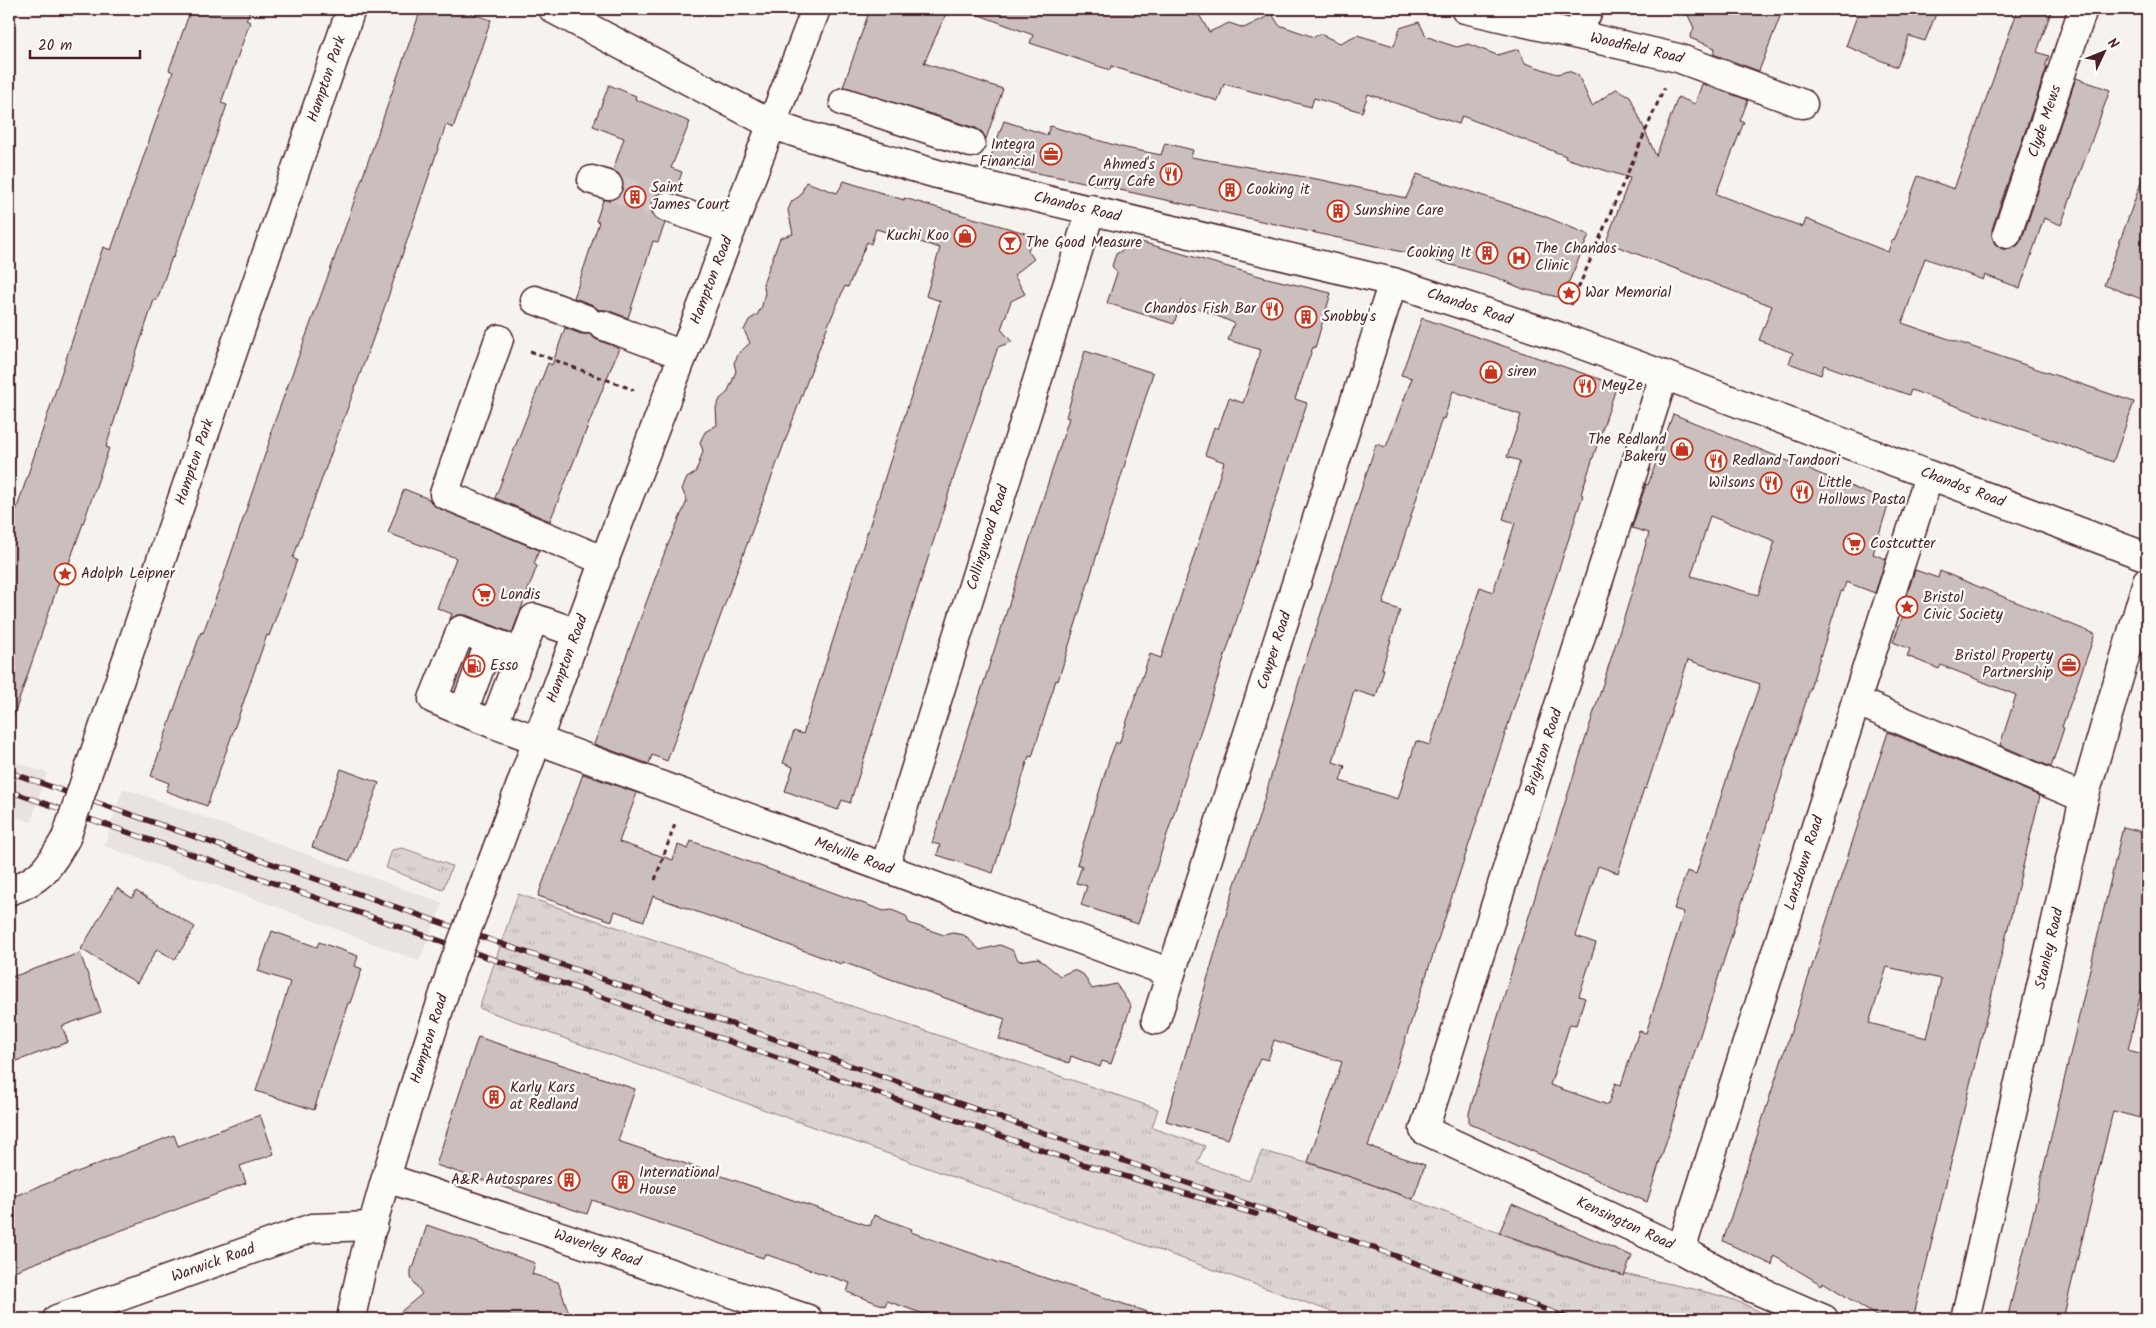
<svg xmlns="http://www.w3.org/2000/svg" width="2156" height="1328" font-family="Kalam,sans-serif">
<style>
.built{fill:#e9e3e0}
.grass{fill:url(#grass-tufts);stroke:#937a7e}
.building{fill:#cbbfbe;stroke:#4a1f2b;fill-rule:evenodd}
.lines{fill:none;stroke-linecap:round;stroke-linejoin:round}
.minor-tunnel{stroke:#d4c9c8;stroke-width:28;stroke-dasharray:28 14;stroke-linecap:butt}
.minor-casing{stroke:#4a1f2b;stroke-width:31}
.path{stroke:#4a1f2b;stroke-width:3;stroke-dasharray:5 4;stroke-linecap:butt}
.minor{stroke:#fdfcf7;stroke-width:28}
.rail-casing{stroke:#4a1f2b;stroke-width:5.5}
.rail{stroke:#fdfcf7;stroke-width:4;stroke-dasharray:11;stroke-linecap:butt}
.minor-bridge-casing{stroke:#4a1f2b;stroke-width:31;stroke-linecap:butt}
.minor-bridge{stroke:#fdfcf7;stroke-width:28}
.labels{text-anchor:middle;dominant-baseline:central;stroke-width:4.5;stroke-linejoin:round;paint-order:stroke}
.street-label{font-size:15px;fill:#4a1f2b;stroke:#fdfcf7}
.poi-label{font-size:15px;fill:#4a1f2b;stroke:#fdfcf7;text-anchor:start}
</style>
<defs>
<pattern id="grass-tufts" width="24" height="20" patternUnits="userSpaceOnUse" patternTransform="scale(1.25)"><rect width="24" height="20" fill="#dcd4d2"/><path d="M3 7l-1-3M5 7V3M7 7l1-3M15 17l-1-3M17 17v-4M19 17l1-3" fill="none" stroke="#beb6b4"/></pattern>
</defs>
<rect width="100%" height="100%" fill="#f6f3ef"/>
<filter id="ink" filterUnits="userSpaceOnUse"><feTurbulence type="fractalNoise" baseFrequency=".02" numOctaves="2"/><feDisplacementMap in="SourceGraphic" scale="10" xChannelSelector="R" yChannelSelector="G"/><feConvolveMatrix kernelMatrix="1 2 1 2 8 2 1 2 1" color-interpolation-filters="sRGB"/></filter>
<g filter="url(#ink)">
<!-- built -->
<path class="built" d="M 9,760 L 47,773 L 31,822 L 9,814 Z
M 123,788 L 443,903 L 419,961 L 283,909 L 104,846 Z"/>
<!-- grass -->
<path class="grass" d="M 403,848 L 452,866 L 443,890 L 386,868 L 392,850 Z
M 518,894 L 1158,1109 L 1152,1128 L 1205,1146 L 1197,1163 L 1249,1181 L 1262,1151 C 1376,1178 1482,1232 1594,1266 C 1640,1280 1688,1285 1734,1300 C 1748,1305 1761,1313 1775,1319 L 1352,1319 L 479,1008 Z"/>
<!-- building -->
<path class="building" d="M 191,9 L 251,9 L 246,20 L 250,22 L 221,103 L 227,105 L 173,258 L 172,257 L 157,300 L 154,300 L 124,390 L 106,447 L 109,448 L 92,498 L 63,580 L 60,579 L 14,715 L 9,714 L 9,532 L 103,247 L 111,250 L 173,72 L 169,70 Z
M 421,9 L 458,9 L 491,20 L 453,128 L 446,125 L 386,303 L 309,514 L 293,558 L 297,560 L 269,636 L 267,635 L 207,806 L 166,791 L 169,783 L 151,776 L 201,632 L 203,633 L 223,578 L 272,434 L 270,434 L 332,265 Z
M 870,9 L 948,9 L 924,63 L 1003,89 L 986,139 L 982,132 L 976,128 L 843,87 Z
M 971,9 L 1169,9 L 1182,13 L 1196,9 L 1209,32 L 1229,23 L 1244,28 L 1272,14 L 1279,25 L 1314,37 L 1320,34 L 1340,43 L 1357,35 L 1394,46 L 1400,28 L 1419,22 L 1426,36 L 1441,42 L 1457,47 L 1468,44 L 1497,55 L 1519,49 L 1525,63 L 1557,74 L 1568,71 L 1578,75 L 1592,106 L 1616,89 L 1630,96 L 1656,156 L 1678,97 L 1695,104 L 1702,84 L 1748,100 L 1740,121 L 1744,122 L 1716,194 L 1803,227 L 1806,219 L 1888,252 L 1892,240 L 1894,241 L 1918,176 L 1954,189 L 2018,9 L 2052,9 L 2037,52 L 2049,56 L 2045,67 L 2047,67 L 1992,229 L 1992,237 L 1995,244 L 2002,249 L 2011,249 L 2018,245 L 2022,239 L 2076,78 L 2110,90 L 2061,225 L 2044,218 L 2020,288 L 1985,275 L 1983,280 L 1925,258 L 1902,323 L 2134,402 L 2113,462 L 1911,390 L 1909,395 L 1824,365 L 1821,375 L 1789,363 L 1793,353 L 1759,340 L 1772,306 L 1606,242 L 1630,178 L 1565,158 L 1566,156 L 1462,116 L 1459,124 L 1368,94 L 1362,112 L 1314,98 L 1311,107 L 1224,84 L 1218,101 L 1111,66 L 1110,70 L 1030,43 L 1033,35 L 971,12 Z
M 1685,9 L 1783,9 L 1759,71 L 1713,54 L 1715,48 L 1690,38 L 1694,28 Z
M 1846,9 L 1938,9 L 1925,41 L 1909,36 L 1897,67 L 1846,46 L 1857,16 L 1846,11 Z
M 609,85 L 636,96 L 635,99 L 690,122 L 671,168 L 682,172 L 675,193 L 663,192 L 656,195 L 651,202 L 651,210 L 654,217 L 665,223 L 658,242 L 653,241 L 628,318 L 607,310 L 599,310 L 591,304 L 574,298 L 599,222 L 596,221 L 603,200 L 611,200 L 618,197 L 623,189 L 623,182 L 620,175 L 613,170 L 624,138 L 593,126 Z
M 1004,121 L 1047,135 L 1050,126 L 1121,147 L 1161,155 L 1165,143 L 1193,150 L 1191,157 L 1322,180 L 1406,198 L 1417,174 L 1544,216 L 1589,235 L 1562,298 L 1523,289 L 1495,277 L 1407,253 L 1079,181 L 988,164 Z
M 2143,177 L 2147,178 L 2147,301 L 2104,285 Z
M 844,181 L 904,200 L 904,198 L 1032,235 L 1028,251 L 1034,259 L 1014,275 L 1025,294 L 1011,301 L 1001,329 L 1012,342 L 998,347 L 957,467 L 850,803 L 842,800 L 838,810 L 785,791 L 793,767 L 783,763 L 794,731 L 803,734 L 933,327 L 940,301 L 926,296 L 940,248 L 876,229 L 871,244 L 867,242 L 848,287 L 845,286 L 826,330 L 667,761 L 652,755 L 649,764 L 594,744 L 666,549 L 687,501 L 682,489 L 687,478 L 695,473 L 699,463 L 703,451 L 700,442 L 705,432 L 717,425 L 716,408 L 720,399 L 727,393 L 732,382 L 736,371 L 734,363 L 739,353 L 750,343 L 744,330 L 749,320 L 757,315 L 762,306 L 765,292 L 763,284 L 780,238 L 793,234 L 788,210 L 792,201 L 800,196 L 806,182 L 837,193 Z
M 1138,241 L 1263,277 L 1331,293 L 1315,348 L 1313,347 L 1295,399 L 1307,403 L 1138,924 L 1081,905 L 1087,886 L 1076,883 L 1082,866 L 1077,864 L 1110,757 L 1116,742 L 1119,744 L 1150,654 L 1161,658 L 1219,478 L 1224,462 L 1205,455 L 1214,427 L 1218,429 L 1229,398 L 1243,403 L 1261,350 L 1228,340 L 1234,323 L 1181,301 L 1174,324 L 1107,303 L 1117,273 L 1112,266 L 1116,254 Z
M 1422,318 L 1617,385 L 1581,494 L 1583,495 L 1396,1068 L 1368,1146 L 1425,1165 L 1413,1199 L 1308,1162 L 1342,1062 L 1274,1040 L 1268,1060 L 1260,1058 L 1228,1139 L 1166,1121 L 1235,884 L 1258,820 L 1301,675 L 1376,444 L 1386,447 L 1412,378 L 1401,375 ZM 1453,391 L 1521,415 L 1507,457 L 1520,461 L 1503,519 L 1515,523 L 1493,592 L 1480,587 L 1430,745 L 1416,741 L 1398,799 L 1340,781 L 1345,766 L 1333,762 L 1354,690 L 1376,697 L 1384,669 L 1382,669 L 1400,610 L 1383,604 L 1442,418 L 1444,419 Z
M 565,328 L 581,334 L 589,334 L 597,340 L 619,348 L 550,521 L 495,498 L 548,363 L 552,365 Z
M 1085,351 L 1153,373 L 1058,681 L 1056,680 L 1032,757 L 1029,756 L 993,873 L 937,855 L 940,845 L 932,843 L 1069,418 L 1066,417 Z
M 1673,414 L 1889,502 L 1873,554 L 1886,559 L 1875,593 L 1846,582 L 1843,592 L 1841,591 L 1647,1202 L 1469,1123 L 1469,1113 L 1515,960 L 1628,605 L 1649,533 L 1632,528 L 1646,484 L 1648,485 ZM 1710,516 L 1775,541 L 1758,595 L 1691,576 ZM 1688,660 L 1760,684 L 1735,753 L 1696,874 L 1687,871 L 1674,909 L 1684,912 L 1646,1033 L 1639,1031 L 1621,1085 L 1615,1083 L 1608,1105 L 1550,1085 L 1570,1024 L 1576,1025 L 1585,998 L 1579,996 L 1596,943 L 1576,936 L 1598,866 L 1618,873 L 1644,788 L 1646,789 Z
M 404,489 L 429,499 L 432,504 L 438,508 L 539,550 L 534,564 L 537,566 L 512,633 L 466,615 L 458,615 L 450,619 L 452,614 L 437,608 L 456,558 L 388,533 Z
M 1915,570 L 1938,578 L 1940,571 L 2095,634 L 2062,727 L 2064,728 L 2051,767 L 2000,745 L 2016,695 L 1941,665 L 1939,669 L 1907,656 L 1910,649 L 1893,642 L 1907,605 L 1904,604 Z
M 1888,732 L 2040,796 L 1913,1319 L 1881,1319 L 1823,1282 L 1822,1285 L 1774,1256 L 1772,1265 L 1723,1241 ZM 1887,967 L 1941,979 L 1927,1038 L 1869,1023 Z
M 341,769 L 379,783 L 350,861 L 312,847 Z
M 583,774 L 637,793 L 619,842 L 673,860 L 678,845 L 688,849 L 691,841 L 884,911 L 892,910 L 906,916 L 909,923 L 944,935 L 953,933 L 964,935 L 980,950 L 1000,945 L 1012,950 L 1019,961 L 1038,958 L 1060,976 L 1073,970 L 1083,974 L 1092,989 L 1116,984 L 1131,1006 L 1111,1064 L 1102,1061 L 1100,1067 L 1071,1056 L 1069,1063 L 999,1039 L 1005,1019 L 842,962 L 841,964 L 653,896 L 644,921 L 615,911 L 612,921 L 538,896 Z
M 2123,827 L 2147,833 L 2147,967 L 2128,1050 L 2147,1055 L 2147,1089 L 2140,1118 L 2113,1111 L 2063,1319 L 2007,1319 L 2033,1214 Z
M 117,888 L 132,898 L 136,891 L 195,927 L 175,960 L 157,949 L 137,983 L 81,949 Z
M 272,931 L 317,947 L 319,942 L 358,956 L 355,966 L 362,969 L 350,1003 L 348,1003 L 314,1110 L 256,1091 L 290,982 L 258,971 Z
M 80,953 L 101,1012 L 62,1026 L 68,1042 L 9,1064 L 9,978 Z
M 478,1037 L 635,1089 L 618,1141 L 870,1226 L 874,1215 L 912,1229 L 911,1232 L 994,1261 L 1154,1314 L 1153,1319 L 938,1319 L 887,1301 L 885,1306 L 847,1292 L 850,1283 L 802,1267 L 765,1254 L 763,1258 L 592,1200 L 587,1214 L 436,1165 Z
M 260,1115 L 274,1154 L 240,1166 L 246,1183 L 9,1273 L 9,1198 L 174,1135 L 178,1146 Z
M 1512,1204 L 1632,1256 L 1624,1276 L 1499,1233 Z
M 427,1225 L 535,1263 L 532,1274 L 558,1282 L 571,1319 L 392,1319 L 422,1294 L 411,1278 L 411,1268 L 414,1266 Z"/>
<g class="lines">
<!-- minor-tunnel -->
<path class="minor-tunnel" d="M 608,185 L 666,207"/>
<!-- minor casing -->
<g class="minor-casing">
<g id="minor">
<path id="s1" d="M 553,9 L 771,124 L 797,133 L 937,174 L 1393,282 L 1558,336 L 1664,375 L 2147,557"/>
<path id="s2" d="M 1465,9 L 1678,58 L 1803,104"/>
<path d="M 1577,34 L 1589,9"/>
<path d="M 844,102 L 971,143"/>
<path d="M 592,180 L 608,185"/>
<path d="M 666,207 L 731,230"/>
<path id="s3" d="M 2007,234 L 2083,9"/>
<path d="M 535,300 L 586,319"/>
<path d="M 602,325 L 683,355"/>
<path d="M 499,339 L 444,494 L 605,561"/>
<path id="s4" d="M 1664,375 L 1424,1130 L 1681,1250 L 1750,1287 L 1824,1319"/>
<path id="s5" d="M 577,633 L 534,618 L 494,724 L 1171,973"/>
<path d="M 1856,701 L 2084,798"/>
<path d="M 463,712 L 433,699 L 461,630 L 490,641"/>
<path d="M 494,724 L 463,712 L 490,641 L 521,653"/>
<path id="s6" d="M 87,775 L 351,9"/>
<path id="s7" d="M 885,866 L 1091,209"/>
<path d="M 9,891 C 42,880 49,867 66,838"/>
<path id="s8" d="M 474,911 L 599,574 L 816,9"/>
<path id="s9" d="M 1156,1020 L 1393,282"/>
<path id="s10" d="M 387,1178 L 808,1319"/>
<path id="s11" d="M 1681,1250 L 1856,701 L 1929,476"/>
<path id="s12" d="M 57,1319 L 312,1228 L 373,1226"/>
<path id="s13" d="M 351,1319 C 373,1202 416,1085 451,971"/>
<path id="s14" d="M 1965,1319 L 2084,798 L 2147,581"/>
</g>
</g>
<!-- path -->
<path class="path" d="M 1571,305 L 1664,88
M 530,351 L 634,390
M 655,880 L 675,824"/>
<!-- minor -->
<use href="#minor" class="minor"/>
<!-- rail casing -->
<g class="rail-casing">
<path id="rail" d="M 9,772 L 1368,1246 L 1572,1319
M 9,791 L 1082,1164 L 1256,1214"/>
</g>
<!-- rail -->
<use href="#rail" class="rail"/>
<!-- minor-bridge casing -->
<g class="minor-bridge-casing">
<path id="minor-bridge" d="M 66,838 L 87,775
M 451,971 L 474,911"/>
</g>
<!-- minor-bridge -->
<use href="#minor-bridge" class="minor-bridge"/>
</g>
</g>
<!-- icons -->
<defs>
<g id="office-ring" transform="scale(1.125)"><circle r="9.5" fill="#fdfcf7" stroke="#c8321e" stroke-width="1.5"/><path d="M-6-3h4V-5.5h4V-3h4V5H-6ZM-1-4.5V-3h2v-1.5ZM-6 0V1H6V0Z" fill="#c8321e"/></g>
<g id="restaurant-ring" transform="scale(1.125)"><circle r="9.5" fill="#fdfcf7" stroke="#c8321e" stroke-width="1.5"/><path d="M-5-6h1v4h1v-4h1v4h1v-4h1v5L-1.5 .5V6h-2V.5L-5-1ZM5-6V6H3V1.5H1.5Q1.5-4 5-6Z" fill="#c8321e"/></g>
<g id="building-ring" transform="scale(1.125)"><circle r="9.5" fill="#fdfcf7" stroke="#c8321e" stroke-width="1.5"/><path d="M-4-6H4V6H1V3H-1V6H-4ZM-2.5-4.3h1.7v1.8h-1.7ZM.8-4.3h1.7v1.8H.8ZM-2.5-1h1.7V.8h-1.7ZM.8-1h1.7V.8H.8Z" fill="#c8321e"/></g>
<g id="shop-ring" transform="scale(1.125)"><circle r="9.5" fill="#fdfcf7" stroke="#c8321e" stroke-width="1.5"/><path d="M-5-2.5h2.3a2.7 3.5 0 0 1 5.4 0H5L5.5 6h-11ZM-1.5-2.5h3a1.5 2.3 0 0 0-3 0Z" fill="#c8321e"/></g>
<g id="bar-ring" transform="scale(1.125)"><circle r="9.5" fill="#fdfcf7" stroke="#c8321e" stroke-width="1.5"/><path d="M-6-5H6L.8 .8V4.5H3.5V6h-7V4.5H-.8V.8Z" fill="#c8321e"/></g>
<g id="hospital-ring" transform="scale(1.125)"><circle r="9.5" fill="#fdfcf7" stroke="#c8321e" stroke-width="1.5"/><path d="M-5-5h3v3.5h4V-5h3V5h-3V1.5h-4V5h-3Z" fill="#c8321e"/></g>
<g id="sight-ring" transform="scale(1.125)"><circle r="9.5" fill="#fdfcf7" stroke="#c8321e" stroke-width="1.5"/><path d="M0-6L1.8-2.2L6-1.7L2.9 1.2L3.7 5.4L0 3.3L-3.7 5.4L-2.9 1.2L-6-1.7L-1.8-2.2Z" fill="#c8321e"/></g>
<g id="supermarket-ring" transform="scale(1.125)"><circle r="9.5" fill="#fdfcf7" stroke="#c8321e" stroke-width="1.5"/><path d="M-6-5.5h2.5l.6 2H6L4.5 2H-2.5L-4.4-4H-6ZM-1.5 3.2a1.3 1.3 0 1 0 .1 0ZM3 3.2a1.3 1.3 0 1 0 .1 0Z" fill="#c8321e"/></g>
<g id="fuel-ring" transform="scale(1.125)"><circle r="9.5" fill="#fdfcf7" stroke="#c8321e" stroke-width="1.5"/><path d="M-5.5-6h7V0h2V4h1.3V-2.5L3-4.5l.8-.8L6-3V5H2.5V1h-1V6h-7ZM-4.2-4.7v3.2H.2V-4.7Z" fill="#c8321e"/></g>
</defs>
<g fill-rule="evenodd">
<use href="#office-ring" x="1051" y="154"/>
<use href="#restaurant-ring" x="1171" y="174"/>
<use href="#building-ring" x="1230" y="190"/>
<use href="#building-ring" x="635" y="197"/>
<use href="#building-ring" x="1338" y="211"/>
<use href="#shop-ring" x="965" y="236"/>
<use href="#bar-ring" x="1010" y="243"/>
<use href="#building-ring" x="1487" y="253"/>
<use href="#hospital-ring" x="1519" y="258"/>
<use href="#sight-ring" x="1569" y="293"/>
<use href="#restaurant-ring" x="1272" y="309"/>
<use href="#building-ring" x="1306" y="317"/>
<use href="#shop-ring" x="1491" y="372"/>
<use href="#restaurant-ring" x="1585" y="386"/>
<use href="#shop-ring" x="1682" y="449"/>
<use href="#restaurant-ring" x="1716" y="461"/>
<use href="#restaurant-ring" x="1771" y="483"/>
<use href="#restaurant-ring" x="1802" y="492"/>
<use href="#supermarket-ring" x="1854" y="544"/>
<use href="#sight-ring" x="65" y="574"/>
<use href="#supermarket-ring" x="484" y="595"/>
<use href="#sight-ring" x="1907" y="607"/>
<use href="#office-ring" x="2069" y="665"/>
<use href="#fuel-ring" x="474" y="666"/>
<use href="#building-ring" x="494" y="1097"/>
<use href="#building-ring" x="569" y="1180"/>
<use href="#building-ring" x="623" y="1182"/>
</g>
<g class="labels">
<!-- street labels -->
<g class="street-label">
<text stroke="none"><textPath href="#s2" startOffset="176">Woodfield Road</textPath></text>
<text stroke="none"><textPath href="#s6" startOffset="736">Hampton Park</textPath></text>
<text stroke="none"><textPath href="#s3" startOffset="119">Clyde Mews</textPath></text>
<text stroke="none"><textPath href="#s1" startOffset="564">Chandos Road</textPath></text>
<text stroke="none"><textPath href="#s8" startOffset="674">Hampton Road</textPath></text>
<text stroke="none"><textPath href="#s1" startOffset="969">Chandos Road</textPath></text>
<text stroke="none"><textPath href="#s6" startOffset="331">Hampton Park</textPath></text>
<text stroke="none"><textPath href="#s1" startOffset="1494">Chandos Road</textPath></text>
<text stroke="none"><textPath href="#s7" startOffset="344">Collingwood Road</textPath></text>
<text stroke="none"><textPath href="#s9" startOffset="388">Cowper Road</textPath></text>
<text stroke="none"><textPath href="#s8" startOffset="269">Hampton Road</textPath></text>
<text transform="translate(1544 752) rotate(-72)">Brighton Road</text>
<text stroke="none"><textPath href="#s5" startOffset="542">Melville Road</textPath></text>
<text stroke="none"><textPath href="#s11" startOffset="406">Lansdown Road</textPath></text>
<text stroke="none"><textPath href="#s14" startOffset="380">Stanley Road</textPath></text>
<text stroke="none"><textPath href="#s13" startOffset="291">Hampton Road</textPath></text>
<text stroke="none"><textPath href="#s4" startOffset="1014">Kensington Road</textPath></text>
<text stroke="none"><textPath href="#s10" startOffset="222">Waverley Road</textPath></text>
<text stroke="none"><textPath href="#s12" startOffset="166">Warwick Road</textPath></text>
</g>
<!-- poi labels -->
<g class="poi-label">
<text x="1035" y="145" text-anchor="end">Integra<tspan x="1035" dy="17">Financial</tspan></text>
<text x="1155" y="165" text-anchor="end">Ahmed's<tspan x="1155" dy="17">Curry Cafe</tspan></text>
<text x="651" y="188">Saint<tspan x="651" dy="17">James Court</tspan></text>
<text x="1246" y="190">Cooking it</text>
<text x="1354" y="211">Sunshine Care</text>
<text x="949" y="236" text-anchor="end">Kuchi Koo</text>
<text x="1026" y="243">The Good Measure</text>
<text x="1535" y="249">The Chandos<tspan x="1535" dy="17">Clinic</tspan></text>
<text x="1471" y="253" text-anchor="end">Cooking It</text>
<text x="1585" y="293">War Memorial</text>
<text x="1256" y="309" text-anchor="end">Chandos Fish Bar</text>
<text x="1322" y="317">Snobby's</text>
<text x="1507" y="372">siren</text>
<text x="1601" y="386">MeyZe</text>
<text x="1666" y="440" text-anchor="end">The Redland<tspan x="1666" dy="17">Bakery</tspan></text>
<text x="1732" y="461">Redland Tandoori</text>
<text x="1755" y="483" text-anchor="end">Wilsons</text>
<text x="1818" y="483">Little<tspan x="1818" dy="17">Hollows Pasta</tspan></text>
<text x="1870" y="544">Costcutter</text>
<text x="81" y="574">Adolph Leipner</text>
<text x="500" y="595">Londis</text>
<text x="1923" y="598">Bristol<tspan x="1923" dy="17">Civic Society</tspan></text>
<text x="2053" y="656" text-anchor="end">Bristol Property<tspan x="2053" dy="17">Partnership</tspan></text>
<text x="490" y="666">Esso</text>
<text x="510" y="1088">Karly Kars<tspan x="510" dy="17">at Redland</tspan></text>
<text x="639" y="1173">International<tspan x="639" dy="17">House</tspan></text>
<text x="553" y="1180" text-anchor="end">A&amp;R Autospares</text>
</g>
</g>
<!-- margin -->
<rect width="2156" height="1328" fill="none" stroke="#fdfcf7" stroke-width="30"/>
<rect x="15" y="15" width="2126" height="1298" fill="none" stroke="#4a1f2b" stroke-width="2" filter="url(#ink)"/>
<!-- north arrow -->
<g transform="translate(2104 52) rotate(47)" stroke="#fdfcf7" stroke-width="4" paint-order="stroke">
<path d="M0-4L9 19L0 12L-9 19Z" fill="#4a1f2b"/>
<text y="-8" font-size="14" font-weight="bold" text-anchor="middle" fill="#4a1f2b">N</text>
</g>
<!-- scale -->
<path d="M30 50v8h110v-8" fill="none" stroke="#4a1f2b" stroke-width="2.5"/>
<text x="38" y="50" font-size="15" fill="#4a1f2b" stroke="#fdfcf7" stroke-width="4" paint-order="stroke">20 m</text>
</svg>
